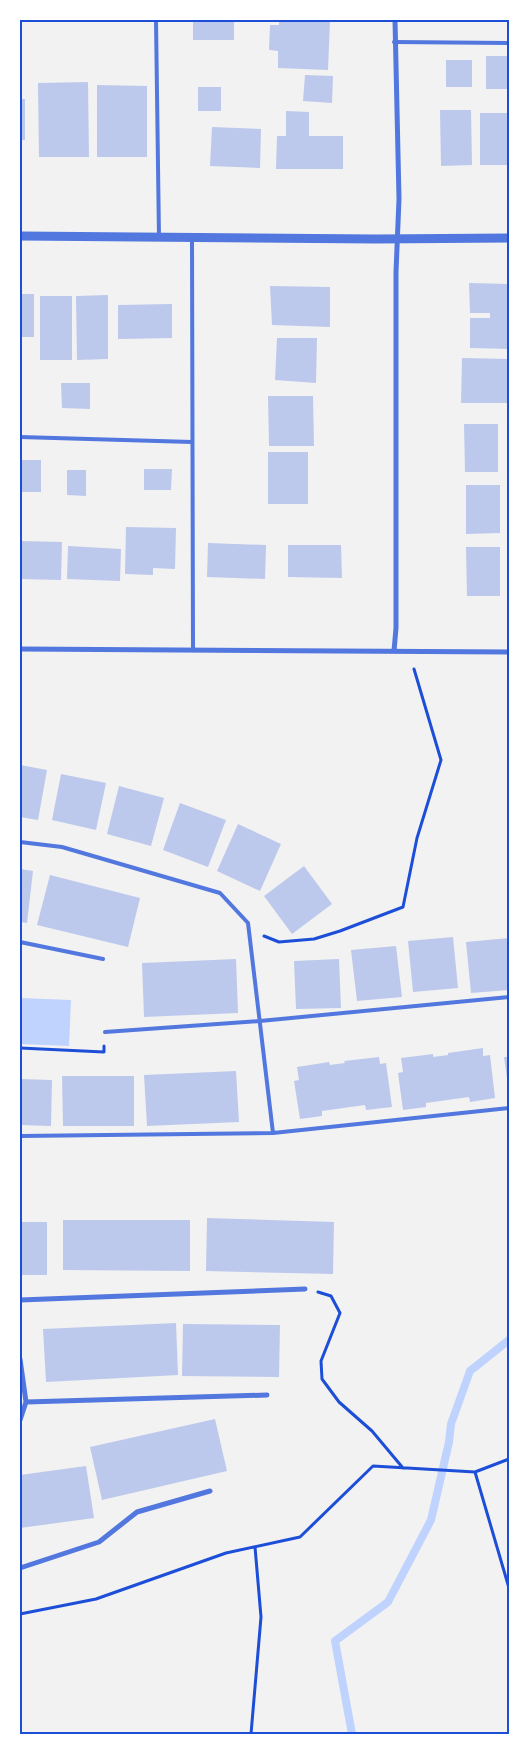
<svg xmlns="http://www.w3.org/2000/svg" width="529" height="1754" font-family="'Fira Sans Condensed',sans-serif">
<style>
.water{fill:#bfd3fe}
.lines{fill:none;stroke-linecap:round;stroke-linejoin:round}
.stream{stroke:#bfd3fe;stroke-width:8}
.building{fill:#bdc9ec}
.path{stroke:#1d4ed8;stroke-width:3}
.service{stroke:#5277de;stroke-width:4}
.minor{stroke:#5277de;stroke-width:5}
.tertiary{stroke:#5277de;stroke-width:9}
.neatline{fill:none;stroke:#1d4ed8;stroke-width:2}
</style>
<rect width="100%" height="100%" fill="#f2f2f2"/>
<!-- water -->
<path class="water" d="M 20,998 L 71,1000 L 69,1046 L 20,1044 Z"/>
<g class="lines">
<!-- stream -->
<path class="stream" d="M 352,1734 L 335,1641 L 388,1602 L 431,1520 L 449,1442 L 451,1424 L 470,1371 L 509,1340"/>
</g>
<!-- building -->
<path class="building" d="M 193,20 L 234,20 L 234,40 L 193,40 Z
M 279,20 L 330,20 L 328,70 L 278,68 L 278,51 L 269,50 L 270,25 L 279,25 Z
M 486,56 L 509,56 L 509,89 L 486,89 Z
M 446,60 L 472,60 L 472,87 L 446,87 Z
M 305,75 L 333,76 L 332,103 L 303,101 Z
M 88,82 L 89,157 L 39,157 L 38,83 Z
M 97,85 L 147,86 L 147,157 L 97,157 Z
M 198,87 L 221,87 L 221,111 L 198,111 Z
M 20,99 L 25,99 L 25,140 L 20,140 Z
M 440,110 L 471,110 L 472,165 L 441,166 Z
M 286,111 L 309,112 L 309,136 L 343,136 L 343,169 L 276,169 L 277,136 L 286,136 Z
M 480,113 L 509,113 L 509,165 L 480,165 Z
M 212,127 L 261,129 L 260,168 L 210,166 Z
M 469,283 L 509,284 L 509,349 L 470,348 L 470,318 L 490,318 L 490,313 L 470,313 Z
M 270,286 L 330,287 L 330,327 L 272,325 Z
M 20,294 L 34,294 L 34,337 L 20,337 Z
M 108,295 L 108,359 L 77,360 L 76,296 Z
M 40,296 L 72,296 L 72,360 L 40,360 Z
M 172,304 L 172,338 L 118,339 L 118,305 Z
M 277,338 L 317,338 L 316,383 L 275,380 Z
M 462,358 L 509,359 L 509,403 L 461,403 Z
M 61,383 L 90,383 L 90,409 L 62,408 Z
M 268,396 L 313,396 L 314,446 L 269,446 Z
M 464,424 L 498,424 L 498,472 L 465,472 Z
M 268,452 L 308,452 L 308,504 L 268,504 Z
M 20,460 L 41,460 L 41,492 L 20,492 Z
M 144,469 L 172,469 L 171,490 L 144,490 Z
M 67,470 L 86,470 L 86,496 L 67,495 Z
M 466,485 L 500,485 L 500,533 L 466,534 Z
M 126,527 L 176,528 L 175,569 L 153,568 L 153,575 L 125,574 Z
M 20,541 L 62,542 L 61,580 L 20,579 Z
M 208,543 L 266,545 L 265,579 L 207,577 Z
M 288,545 L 341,545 L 342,578 L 288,577 Z
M 68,546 L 121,549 L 120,581 L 67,579 Z
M 466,547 L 500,547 L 500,596 L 467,596 Z
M 20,765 L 47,770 L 38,820 L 20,817 Z
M 61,774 L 106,783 L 96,830 L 52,820 Z
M 119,786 L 164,798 L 151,846 L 107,834 Z
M 180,803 L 226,820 L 208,867 L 163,850 Z
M 238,824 L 281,844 L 260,891 L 217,871 Z
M 304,866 L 332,904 L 292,934 L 264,896 Z
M 20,869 L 33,871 L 27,923 L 20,922 Z
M 50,875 L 140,898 L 128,947 L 37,925 Z
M 453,937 L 458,988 L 413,992 L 408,941 Z
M 509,938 L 509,990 L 471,993 L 466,942 Z
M 396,946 L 402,997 L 357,1001 L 351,950 Z
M 236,959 L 238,1013 L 144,1017 L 142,963 Z
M 339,959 L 341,1008 L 296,1009 L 294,961 Z
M 483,1048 L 483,1056 L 490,1055 L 495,1098 L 470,1102 L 469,1097 L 426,1103 L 426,1107 L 403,1110 L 398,1073 L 403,1072 L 401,1058 L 433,1054 L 433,1057 L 448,1055 L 448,1053 Z
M 379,1057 L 380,1064 L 386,1063 L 392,1107 L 366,1110 L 365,1105 L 322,1111 L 322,1116 L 300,1119 L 294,1081 L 299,1080 L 297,1067 L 329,1062 L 330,1065 L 345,1063 L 344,1061 Z
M 504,1057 L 509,1057 L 509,1085 L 508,1085 Z
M 236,1071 L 239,1122 L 147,1126 L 144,1075 Z
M 62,1076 L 134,1076 L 134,1126 L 63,1126 Z
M 20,1079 L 52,1080 L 51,1126 L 20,1125 Z
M 207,1218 L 334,1222 L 333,1274 L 206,1271 Z
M 63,1220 L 190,1220 L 190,1271 L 63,1270 Z
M 20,1222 L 47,1222 L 47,1275 L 20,1275 Z
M 176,1323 L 178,1375 L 46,1382 L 43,1329 Z
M 183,1324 L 280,1325 L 279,1377 L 182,1376 Z
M 215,1419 L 227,1471 L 102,1500 L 90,1447 Z
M 86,1466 L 94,1518 L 20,1528 L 20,1475 Z"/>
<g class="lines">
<!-- path -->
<path class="path" d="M 264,936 L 279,942 L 314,939 L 340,931 L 403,907 L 417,838 L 441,760 L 414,669
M 20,1048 L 104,1052 L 104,1046
M 318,1292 L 331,1296 L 340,1313 L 321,1361 L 322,1379 L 339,1402 L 372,1431 L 403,1468
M 475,1472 L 509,1588
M 20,1614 L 96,1599 L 226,1553 L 300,1537 L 373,1466 L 475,1472 L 509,1459
M 251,1734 L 261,1617 L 255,1547"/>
<!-- service -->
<path class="service" d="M 156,20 L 159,238
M 394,42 L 509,43
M 192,237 L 193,650
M 20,437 L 192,442
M 20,842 L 62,847 L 220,893 L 248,923 L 273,1133
M 20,942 L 103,959
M 105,1032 L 260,1021 L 509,997
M 20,1136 L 273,1133 L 509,1108"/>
<!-- minor -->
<path class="minor" d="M 20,649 L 509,652
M 394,651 L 396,628 L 396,272 L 399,199 L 395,20
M 20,1300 L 305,1289
M 20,1359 L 26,1402 L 20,1420
M 26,1402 L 267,1395
M 20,1568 L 99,1542 L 137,1512 L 210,1491"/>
<!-- tertiary -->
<path class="tertiary" d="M 20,236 L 376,239 L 509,238"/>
</g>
<!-- border -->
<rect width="529" height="1754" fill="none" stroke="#ffffff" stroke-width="42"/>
<rect x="21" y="21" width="487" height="1712" class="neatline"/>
</svg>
